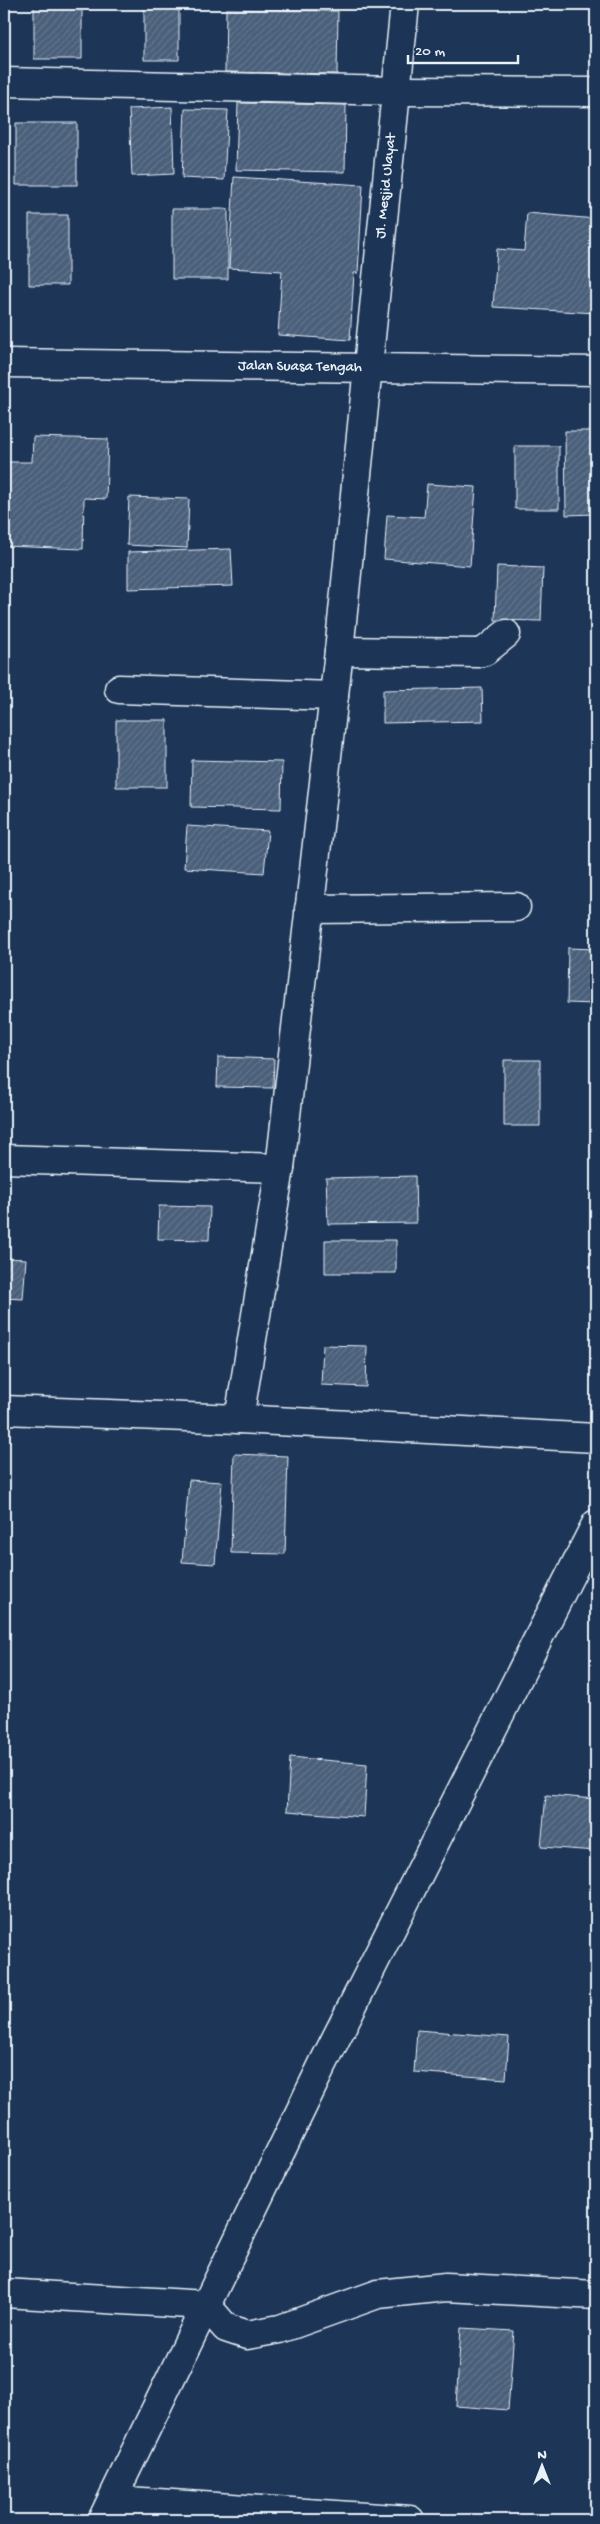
<svg xmlns="http://www.w3.org/2000/svg" width="600" height="2524" font-family="'Gochi Hand',sans-serif">
<style>
.building{fill:url(#building-hatch);stroke:#e8f1f8}
.lines{fill:none;stroke-linecap:round;stroke-linejoin:round}
.street-casing{stroke:#e8f1f8;stroke-width:31}
.secondary-casing{stroke:#e8f1f8;stroke-width:31}
.street{stroke:#1d3557;stroke-width:28}
.secondary{stroke:#1d3557;stroke-width:28}
.labels{text-anchor:middle;dominant-baseline:central;stroke-width:4;stroke-linejoin:round;paint-order:stroke}
.street-label{font-size:15px;fill:#e8f1f8;stroke:#1d3557}
</style>
<defs>
<pattern id="building-hatch" width="6" height="6" patternUnits="userSpaceOnUse" patternTransform="scale(1.25)"><rect width="6" height="6" fill="#495e7a"/><path d="M-1 1l2-2M0 6l6-6M5 7l2-2" fill="none" stroke="#63768e"/></pattern>
</defs>
<rect width="100%" height="100%" fill="#1d3557"/>
<filter id="ink" filterUnits="userSpaceOnUse"><feTurbulence type="fractalNoise" baseFrequency=".02" numOctaves="2"/><feDisplacementMap in="SourceGraphic" scale="10" xChannelSelector="R" yChannelSelector="G"/><feConvolveMatrix kernelMatrix="1 2 1 2 8 2 1 2 1" color-interpolation-filters="sRGB"/></filter>
<g filter="url(#ink)">
<!-- building -->
<path class="building" d="M 34,4 L 82,4 L 82,59 L 34,59 Z
M 144,4 L 179,4 L 179,60 L 144,60 Z
M 226,9 L 338,11 L 337,74 L 225,72 Z
M 238,103 L 346,105 L 345,172 L 236,170 Z
M 172,107 L 174,174 L 132,176 L 129,109 Z
M 185,109 L 228,110 L 224,180 L 182,178 Z
M 16,123 L 77,123 L 77,185 L 16,185 Z
M 234,177 L 363,185 L 358,273 L 354,273 L 350,340 L 278,335 L 282,271 L 229,268 Z
M 172,209 L 228,209 L 228,279 L 172,279 Z
M 527,213 L 596,219 L 596,313 L 493,307 L 497,249 L 524,251 Z
M 29,215 L 68,215 L 68,285 L 29,285 Z
M 565,431 L 596,431 L 596,514 L 566,515 Z
M 33,437 L 108,439 L 106,499 L 84,498 L 83,549 L 4,546 L 4,462 L 32,462 Z
M 515,446 L 559,446 L 559,509 L 515,509 Z
M 427,484 L 476,487 L 470,566 L 384,559 L 387,515 L 424,517 Z
M 129,497 L 189,499 L 187,548 L 127,545 Z
M 231,549 L 233,586 L 128,589 L 128,552 Z
M 497,566 L 543,568 L 541,621 L 495,620 Z
M 482,688 L 483,721 L 383,723 L 383,690 Z
M 116,720 L 167,720 L 167,787 L 116,787 Z
M 192,760 L 282,762 L 281,809 L 191,807 Z
M 187,826 L 268,831 L 264,873 L 184,868 Z
M 568,948 L 596,949 L 596,1004 L 567,1003 Z
M 218,1057 L 274,1059 L 273,1088 L 217,1087 Z
M 504,1060 L 540,1060 L 540,1126 L 504,1126 Z
M 415,1176 L 416,1223 L 328,1224 L 326,1178 Z
M 159,1206 L 210,1207 L 209,1240 L 158,1239 Z
M 325,1240 L 396,1240 L 396,1273 L 325,1273 Z
M 4,1258 L 26,1259 L 23,1299 L 4,1298 Z
M 323,1345 L 367,1346 L 366,1387 L 321,1385 Z
M 234,1454 L 288,1456 L 285,1554 L 231,1553 Z
M 189,1480 L 222,1482 L 215,1564 L 182,1562 Z
M 290,1757 L 367,1764 L 364,1817 L 287,1811 Z
M 546,1795 L 596,1799 L 596,1851 L 541,1847 Z
M 417,2030 L 509,2037 L 506,2079 L 414,2072 Z
M 461,2328 L 514,2331 L 508,2410 L 456,2406 Z"/>
<g class="lines">
<!-- street casing -->
<g class="street-casing">
<g id="street">
<path d="M 4,82 L 397,91 L 596,92"/>
<path d="M 339,651 L 478,653 L 485,651 L 506,634"/>
<path d="M 119,689 L 334,696"/>
<path d="M 309,909 L 516,907"/>
<path d="M 4,1159 L 280,1168"/>
<path d="M 4,1410 L 239,1419 L 596,1438"/>
<path id="s1" d="M 239,1419 L 280,1168 L 339,651 L 405,4"/>
<path d="M 4,2293 L 206,2305 L 226,2328 L 247,2335 L 280,2329 L 378,2294 L 446,2287 L 596,2295"/>
<path d="M 113,2500 L 410,2520"/>
<path d="M 102,2520 L 323,2064 L 596,1524"/>
</g>
</g>
<!-- secondary casing -->
<g class="secondary-casing">
<g id="secondary">
<path id="s2" d="M 4,363 L 596,371"/>
</g>
</g>
<!-- street -->
<use href="#street" class="street"/>
<!-- secondary -->
<use href="#secondary" class="secondary"/>
</g>
</g>
<g class="labels">
<!-- street labels -->
<g class="street-label">
<text stroke="none"><textPath href="#s1" startOffset="1242">Jl. Mesjid Ulayat</textPath></text>
<text stroke="none"><textPath href="#s2" startOffset="296">Jalan Suasa Tengah</textPath></text>
</g>
</g>
<!-- margin -->
<rect width="600" height="2524" fill="none" stroke="#1d3557" stroke-width="20"/>
<rect x="10" y="10" width="580" height="2504" fill="none" stroke="#e8f1f8" stroke-width="2" filter="url(#ink)"/>
<!-- north arrow -->
<g transform="translate(542 2466)" stroke="#1d3557" stroke-width="4" paint-order="stroke">
<path d="M0-4L9 19L0 12L-9 19Z" fill="#e8f1f8"/>
<text y="-8" font-size="14" font-weight="bold" text-anchor="middle" fill="#e8f1f8">N</text>
</g>
<!-- scale -->
<path d="M408 55v8h110v-8" fill="none" stroke="#e8f1f8" stroke-width="2.5"/>
<text x="415" y="55" font-size="15" fill="#e8f1f8" stroke="#1d3557" stroke-width="4" paint-order="stroke">20 m</text>
</svg>
